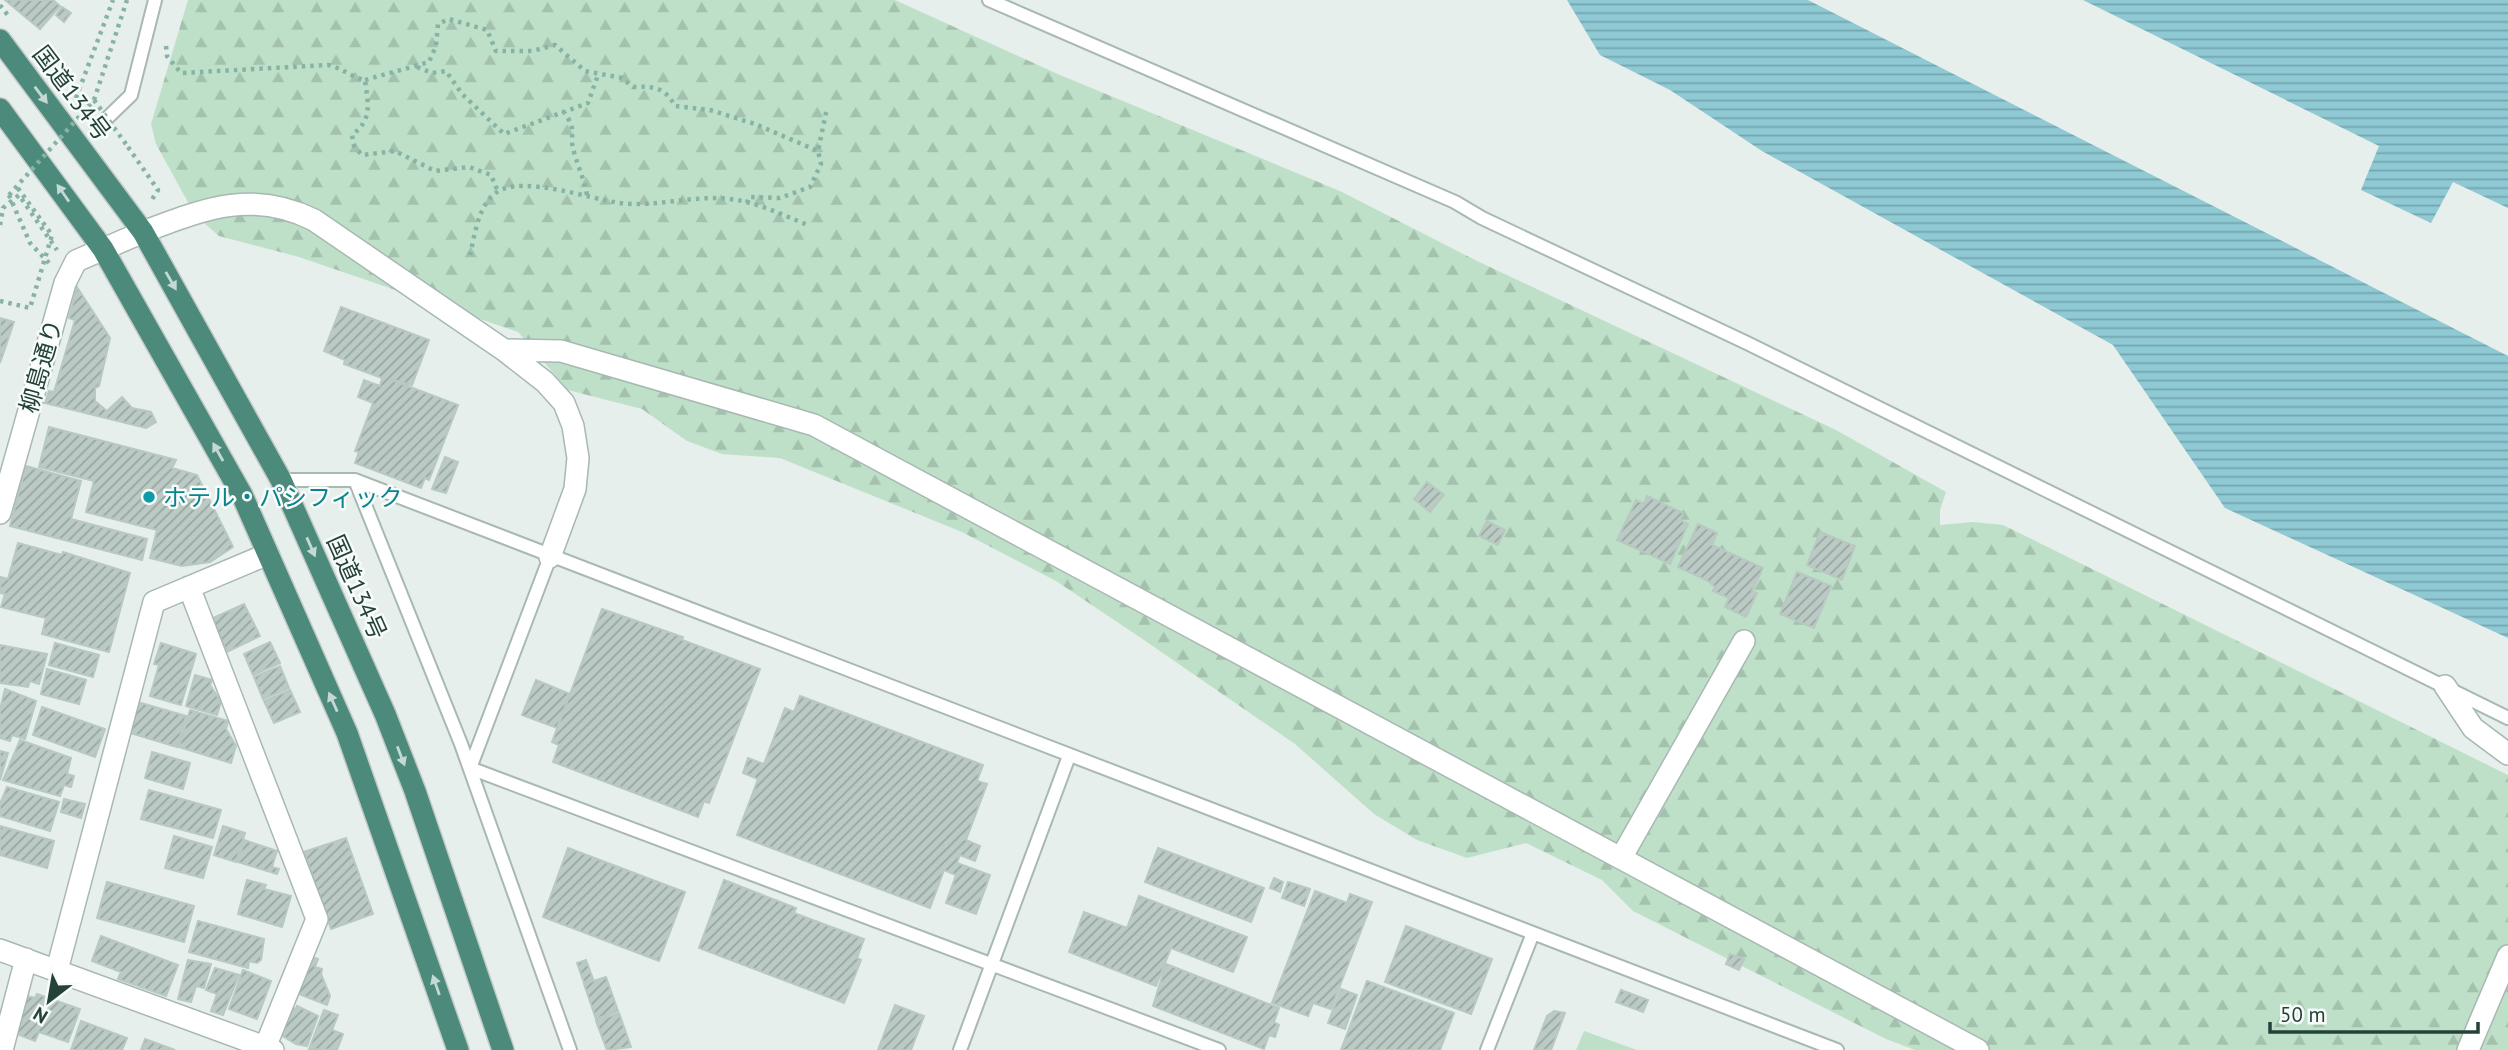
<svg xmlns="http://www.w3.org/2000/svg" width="2508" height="1050" font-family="'PT Sans','Noto Sans JP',sans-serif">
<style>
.green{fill:#bfe0c8}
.forest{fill:url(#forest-firs)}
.water{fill:url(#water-rules)}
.building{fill:url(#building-hatch);stroke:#b8c9c2;stroke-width:2}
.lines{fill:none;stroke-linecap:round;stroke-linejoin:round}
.service-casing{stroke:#a8b8b2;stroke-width:16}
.minor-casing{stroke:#a8b8b2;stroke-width:24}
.tertiary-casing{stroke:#a8b8b2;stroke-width:24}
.trunk-casing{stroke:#c2cac8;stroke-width:24}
.path{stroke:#86b3a5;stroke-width:4.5;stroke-dasharray:3.5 5;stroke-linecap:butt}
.service{stroke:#fff;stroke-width:12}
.minor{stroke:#fff;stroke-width:21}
.tertiary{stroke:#fff;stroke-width:21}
.trunk{stroke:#4c8a7c;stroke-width:21}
.path-bridge{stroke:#86b3a5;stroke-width:4.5;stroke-dasharray:3.5 5;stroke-linecap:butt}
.oneway{fill:#c4d9d4}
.culture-dot{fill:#0f9aa8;stroke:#f7fbf9;stroke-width:2.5}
.labels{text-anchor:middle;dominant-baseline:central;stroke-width:5;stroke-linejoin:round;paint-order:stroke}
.street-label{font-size:24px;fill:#24423a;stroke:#f7fbf9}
.culture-label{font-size:24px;fill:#0d838f;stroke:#f7fbf9;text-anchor:start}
</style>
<defs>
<pattern id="forest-firs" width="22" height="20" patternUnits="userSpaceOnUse" patternTransform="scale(1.75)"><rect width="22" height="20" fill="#bfe0c8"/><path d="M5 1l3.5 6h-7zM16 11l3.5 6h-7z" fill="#a4c1ad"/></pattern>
<pattern id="water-rules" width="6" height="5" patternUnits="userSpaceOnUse" patternTransform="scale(1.75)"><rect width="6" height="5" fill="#8ec9d4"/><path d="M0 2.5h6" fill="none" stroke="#74a5ad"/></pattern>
<pattern id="building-hatch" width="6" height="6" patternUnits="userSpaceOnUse" patternTransform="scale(1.75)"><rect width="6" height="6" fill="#bbcac4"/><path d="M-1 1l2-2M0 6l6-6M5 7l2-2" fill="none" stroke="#98a6a0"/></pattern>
</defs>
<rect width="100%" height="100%" fill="#e6efeb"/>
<!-- green -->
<path class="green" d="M 1584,1031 L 1637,1050 L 1576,1050 Z"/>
<!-- forest -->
<path class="forest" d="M 188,0 L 895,0 L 1060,75 L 1340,191 L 1475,260 L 1836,430 L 1946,492 L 1940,510 L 1940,525 L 1973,522 L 2003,525 L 2508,775 L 2508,1050 L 1915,1050 L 1886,1039 L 1633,911 L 1602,880 L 1526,843 L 1467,858 L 1417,840 L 1374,814 L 1295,744 L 1141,638 L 1056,581 L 962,532 L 780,458 L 722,454 L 687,441 L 642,409 L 568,390 L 518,332 L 299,257 L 219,236 L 195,215 L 156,144 L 151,124 Z"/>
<!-- water -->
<path class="water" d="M 1567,0 L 1808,0 L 2508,356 L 2508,638 L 2225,508 L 2113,345 L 1762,151 L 1670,90 L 1600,55 Z
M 2083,0 L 2508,0 L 2508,208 L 2453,182 L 2431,223 L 2361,190 L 2379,146 Z"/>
<!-- building -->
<path class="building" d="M 5,0 L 53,0 L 60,6 L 40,29 Z
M 62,7 L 71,13 L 64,22 L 56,15 Z
M 77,287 L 110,338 L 99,386 L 95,388 L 95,401 L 107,411 L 122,397 L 132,408 L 151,412 L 156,422 L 146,428 L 45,403 L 49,391 L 54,392 L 75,320 L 69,318 Z
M 341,307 L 429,340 L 412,385 L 389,379 L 458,405 L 429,480 L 425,478 L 421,488 L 355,463 L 359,452 L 355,451 L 373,403 L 358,397 L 364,380 L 380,386 L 382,378 L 344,364 L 345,360 L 324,351 Z
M 0,318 L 14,322 L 0,363 Z
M 49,427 L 176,460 L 172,468 L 197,475 L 233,547 L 210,562 L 182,566 L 150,558 L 157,530 L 86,512 L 94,481 L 39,467 Z
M 445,457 L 458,462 L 446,493 L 432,489 Z
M 26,466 L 81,481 L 71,519 L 147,539 L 142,560 L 10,526 Z
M 1427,482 L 1444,495 L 1430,512 L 1414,499 Z
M 1647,496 L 1683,513 L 1680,520 L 1688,524 L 1670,564 L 1617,540 L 1636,500 L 1644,504 Z
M 1487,521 L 1505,530 L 1498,545 L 1479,536 Z
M 1698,524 L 1717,533 L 1712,545 L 1763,568 L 1752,591 L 1757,593 L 1746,617 L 1725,607 L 1729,598 L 1713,591 L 1715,587 L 1708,581 L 1678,567 Z
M 1820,532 L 1855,546 L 1842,580 L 1807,565 Z
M 18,543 L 62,555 L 63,552 L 130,573 L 109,652 L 42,634 L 46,618 L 1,607 L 5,594 L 0,593 L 1,577 L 8,579 Z
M 1797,572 L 1831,586 L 1814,628 L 1780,614 Z
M 244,604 L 260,636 L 227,652 L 211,619 Z
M 602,609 L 683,637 L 682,640 L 760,669 L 709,803 L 704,801 L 698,817 L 553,762 L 559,745 L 552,742 Z
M 270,642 L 280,663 L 253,675 L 244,654 Z
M 55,643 L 99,655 L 93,677 L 49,665 Z
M 161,643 L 196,654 L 181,705 L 150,696 L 159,665 L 154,664 Z
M 0,645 L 47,654 L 39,684 L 30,681 L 28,687 L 0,683 Z
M 280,666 L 289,688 L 263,699 L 254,677 Z
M 47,669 L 86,680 L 79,704 L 41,694 Z
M 195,675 L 212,680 L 210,685 L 221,702 L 217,715 L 186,706 Z
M 536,680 L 570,694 L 557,728 L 522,715 Z
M 5,689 L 36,701 L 25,739 L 12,735 L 10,741 L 0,738 L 0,709 Z
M 290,690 L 300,712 L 274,723 L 264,701 Z
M 800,696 L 983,765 L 977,781 L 987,784 L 966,840 L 980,846 L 975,861 L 960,855 L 957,863 L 990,875 L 976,914 L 946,903 L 956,875 L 944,870 L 930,908 L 737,835 L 758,779 L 743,773 L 748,758 L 764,764 L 785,708 L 794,712 Z
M 134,701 L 186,716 L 177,747 L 127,732 Z
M 42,707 L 105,729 L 95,757 L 33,735 Z
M 190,710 L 228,721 L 226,729 L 236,746 L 231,763 L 179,747 Z
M 20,740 L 71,758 L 67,774 L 74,776 L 71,787 L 64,785 L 60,796 L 3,780 Z
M 0,751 L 8,753 L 0,780 Z
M 152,752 L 190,763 L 183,789 L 145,778 Z
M 7,787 L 59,802 L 50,831 L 0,816 L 0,804 Z
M 149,790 L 221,810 L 213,838 L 141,819 Z
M 64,799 L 85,804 L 81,818 L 61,812 Z
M 0,826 L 54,841 L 47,868 L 0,855 Z
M 223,826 L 245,833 L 236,862 L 214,855 Z
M 174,836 L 212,847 L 203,878 L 165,868 Z
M 346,838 L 373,914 L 331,929 L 304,852 Z
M 244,840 L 277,851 L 272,867 L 279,869 L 277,874 L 238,862 Z
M 568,848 L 685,892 L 659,961 L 543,917 Z
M 1158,848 L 1264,888 L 1251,922 L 1145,882 Z
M 1274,878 L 1283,882 L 1280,892 L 1270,888 Z
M 247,880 L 266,885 L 264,889 L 291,896 L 282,927 L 238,914 Z
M 724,880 L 796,908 L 794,913 L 864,939 L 857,958 L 861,960 L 844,1003 L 699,948 Z
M 107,882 L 194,906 L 184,942 L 97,918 Z
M 1288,882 L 1310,889 L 1304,906 L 1282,898 Z
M 1315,891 L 1347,903 L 1350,894 L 1372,902 L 1331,1009 L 1313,1003 L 1308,1016 L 1272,1003 Z
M 1139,896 L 1247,937 L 1233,972 L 1171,948 L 1156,986 L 1069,952 L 1084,912 L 1127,928 Z
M 198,921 L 264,939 L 261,960 L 257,963 L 249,961 L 248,968 L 189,952 Z
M 1406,926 L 1492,959 L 1471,1014 L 1385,982 Z
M 101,936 L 178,965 L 166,996 L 118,979 L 121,972 L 92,961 Z
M 1730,954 L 1744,959 L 1739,970 L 1726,964 Z
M 307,955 L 318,959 L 315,967 L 322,969 L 321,974 L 330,996 L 327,1005 L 296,993 Z
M 188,960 L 211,964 L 204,988 L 196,986 L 191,1002 L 178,999 Z
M 586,960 L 593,979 L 584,983 L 577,963 Z
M 1166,964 L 1279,1008 L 1274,1022 L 1279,1025 L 1275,1037 L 1269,1035 L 1264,1049 L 1153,1006 Z
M 215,968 L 239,975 L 223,1015 L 211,1011 L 217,994 L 206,990 Z
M 243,970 L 271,981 L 257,1019 L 229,1009 Z
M 606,977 L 618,1011 L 596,1019 L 584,984 Z
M 1367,981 L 1454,1013 L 1440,1050 L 1341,1050 Z
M 1341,989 L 1357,995 L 1345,1029 L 1328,1023 Z
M 1621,990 L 1648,1000 L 1643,1012 L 1616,1002 Z
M 37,994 L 80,1009 L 68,1042 L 39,1032 L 35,1041 L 14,1033 L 27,996 L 35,998 Z
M 895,1005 L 924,1016 L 911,1050 L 878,1050 Z
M 297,1006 L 318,1016 L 307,1046 L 296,1044 L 281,1035 L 291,1007 L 296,1009 Z
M 324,1010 L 338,1015 L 332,1030 L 343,1034 L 337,1050 L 309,1049 Z
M 1554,1011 L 1565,1013 L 1551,1050 L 1534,1050 L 1547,1016 Z
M 619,1013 L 631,1047 L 607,1050 L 596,1021 Z
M 81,1021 L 127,1038 L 122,1050 L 71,1050 Z
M 145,1039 L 175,1050 L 141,1050 Z"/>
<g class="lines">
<!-- service casing -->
<g class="service-casing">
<path id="service" d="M 989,0 L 1455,202 L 1482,218 L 1747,343 L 2508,718
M 99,126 L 131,95 L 155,0
M 281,480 L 355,480 L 1837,1050
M 355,480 L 461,744 L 570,1050
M 550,557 L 470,768 L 1219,1050
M 960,1050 L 1069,756
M 1487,1050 L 1533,933"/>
</g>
<!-- minor casing -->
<g class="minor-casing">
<path id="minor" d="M 143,232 C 204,209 252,189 314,220 L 504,350 L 545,382 L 564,403 L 573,426 L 578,458 L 575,489 L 550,557
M 504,350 L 561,351 L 814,425 L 1978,1050
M 189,587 L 317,919 L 264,1050
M 2445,686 L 2473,728 L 2508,754
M 1621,858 L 1744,641
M 0,950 L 273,1050
M 57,970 L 154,602 L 268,554
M 2,1050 L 26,959
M 2468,1050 L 2508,956"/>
</g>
<!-- tertiary casing -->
<g class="tertiary-casing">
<path id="tertiary" d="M 0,513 L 65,283 L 76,261 L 143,232"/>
</g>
<!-- trunk casing -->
<g class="trunk-casing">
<path id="trunk" d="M 0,40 L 143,232 L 281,480 L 385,714 L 415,791 L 503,1050
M 0,109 L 103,249 L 242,495 L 347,733 L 458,1050"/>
</g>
<!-- path -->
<path class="path" d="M 0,5 L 10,18
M 166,46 L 167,56 L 181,73 L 328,65 C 342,68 351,77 365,80 C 368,104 373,119 352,135 L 354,146 L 362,155 L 395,151 L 435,171 L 469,167 L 491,175 L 498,192
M 417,67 L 432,73 L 446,71 L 462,94 L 504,134 L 588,103 L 598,75
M 365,80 L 429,62 L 436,46 L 438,24 L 449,19 L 487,30 L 496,51 L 532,51 L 555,45 L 585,71 L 622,78 L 633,87 C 653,86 665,87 675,106 L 710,110 L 755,124 L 818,151
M 76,98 L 113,0
M 94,100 L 127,0
M 563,111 C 579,132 568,134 574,152 C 578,167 584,178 587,195
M 128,147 L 158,190 L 151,201
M 9,195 L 30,243 L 49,263
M 747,203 L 749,197 L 780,198 L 810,187 L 821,164 L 818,151 L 827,108
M 0,225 L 3,208 L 19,195 L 57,250
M 470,255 C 475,234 478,205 497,192 C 523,175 591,199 619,203 C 658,208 697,193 737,200 C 761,204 785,216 808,225"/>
<!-- service -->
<use href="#service" class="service"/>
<!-- minor -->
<use href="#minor" class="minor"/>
<!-- tertiary -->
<use href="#tertiary" class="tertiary"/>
<!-- trunk -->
<use href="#trunk" class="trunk"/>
<!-- path-bridge -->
<path class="path-bridge" d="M 9,195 L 94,100 L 128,147
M 0,301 L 30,308 L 52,235 L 17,187"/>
</g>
<!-- one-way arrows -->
<defs><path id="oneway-solid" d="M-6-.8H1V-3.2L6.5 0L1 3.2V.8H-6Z" transform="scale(1.75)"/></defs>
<g class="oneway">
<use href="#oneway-solid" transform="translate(41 95) rotate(53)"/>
<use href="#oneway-solid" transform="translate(63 193) rotate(-125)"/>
<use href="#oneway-solid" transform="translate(171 281) rotate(60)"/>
<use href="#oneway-solid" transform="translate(218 452) rotate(-119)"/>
<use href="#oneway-solid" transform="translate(311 547) rotate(66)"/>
<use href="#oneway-solid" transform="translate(333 702) rotate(-114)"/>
<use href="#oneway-solid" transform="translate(401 756) rotate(69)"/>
<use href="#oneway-solid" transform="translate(436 985) rotate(-109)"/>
</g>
<!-- markers -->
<circle class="culture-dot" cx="149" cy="497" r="7"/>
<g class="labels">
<!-- street labels -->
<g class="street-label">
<text transform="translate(72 93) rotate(53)">国道134号</text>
<text transform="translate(41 366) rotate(-74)">柳島通り</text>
<text transform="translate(357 587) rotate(66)">国道134号</text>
</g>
<!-- culture labels -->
<g class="culture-label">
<text x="163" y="497">ホテル・パシフィック</text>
</g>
</g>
<!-- north arrow -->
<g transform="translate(49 1001) rotate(211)" stroke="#f7fbf9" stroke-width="5" paint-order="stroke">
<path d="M0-5L12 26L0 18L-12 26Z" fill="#24423a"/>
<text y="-10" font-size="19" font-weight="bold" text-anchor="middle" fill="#24423a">N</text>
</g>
<!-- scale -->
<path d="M2270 1022v10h208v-10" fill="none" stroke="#24423a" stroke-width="3.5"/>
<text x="2280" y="1022" font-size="21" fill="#24423a" stroke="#f7fbf9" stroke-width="5" paint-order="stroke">50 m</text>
</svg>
